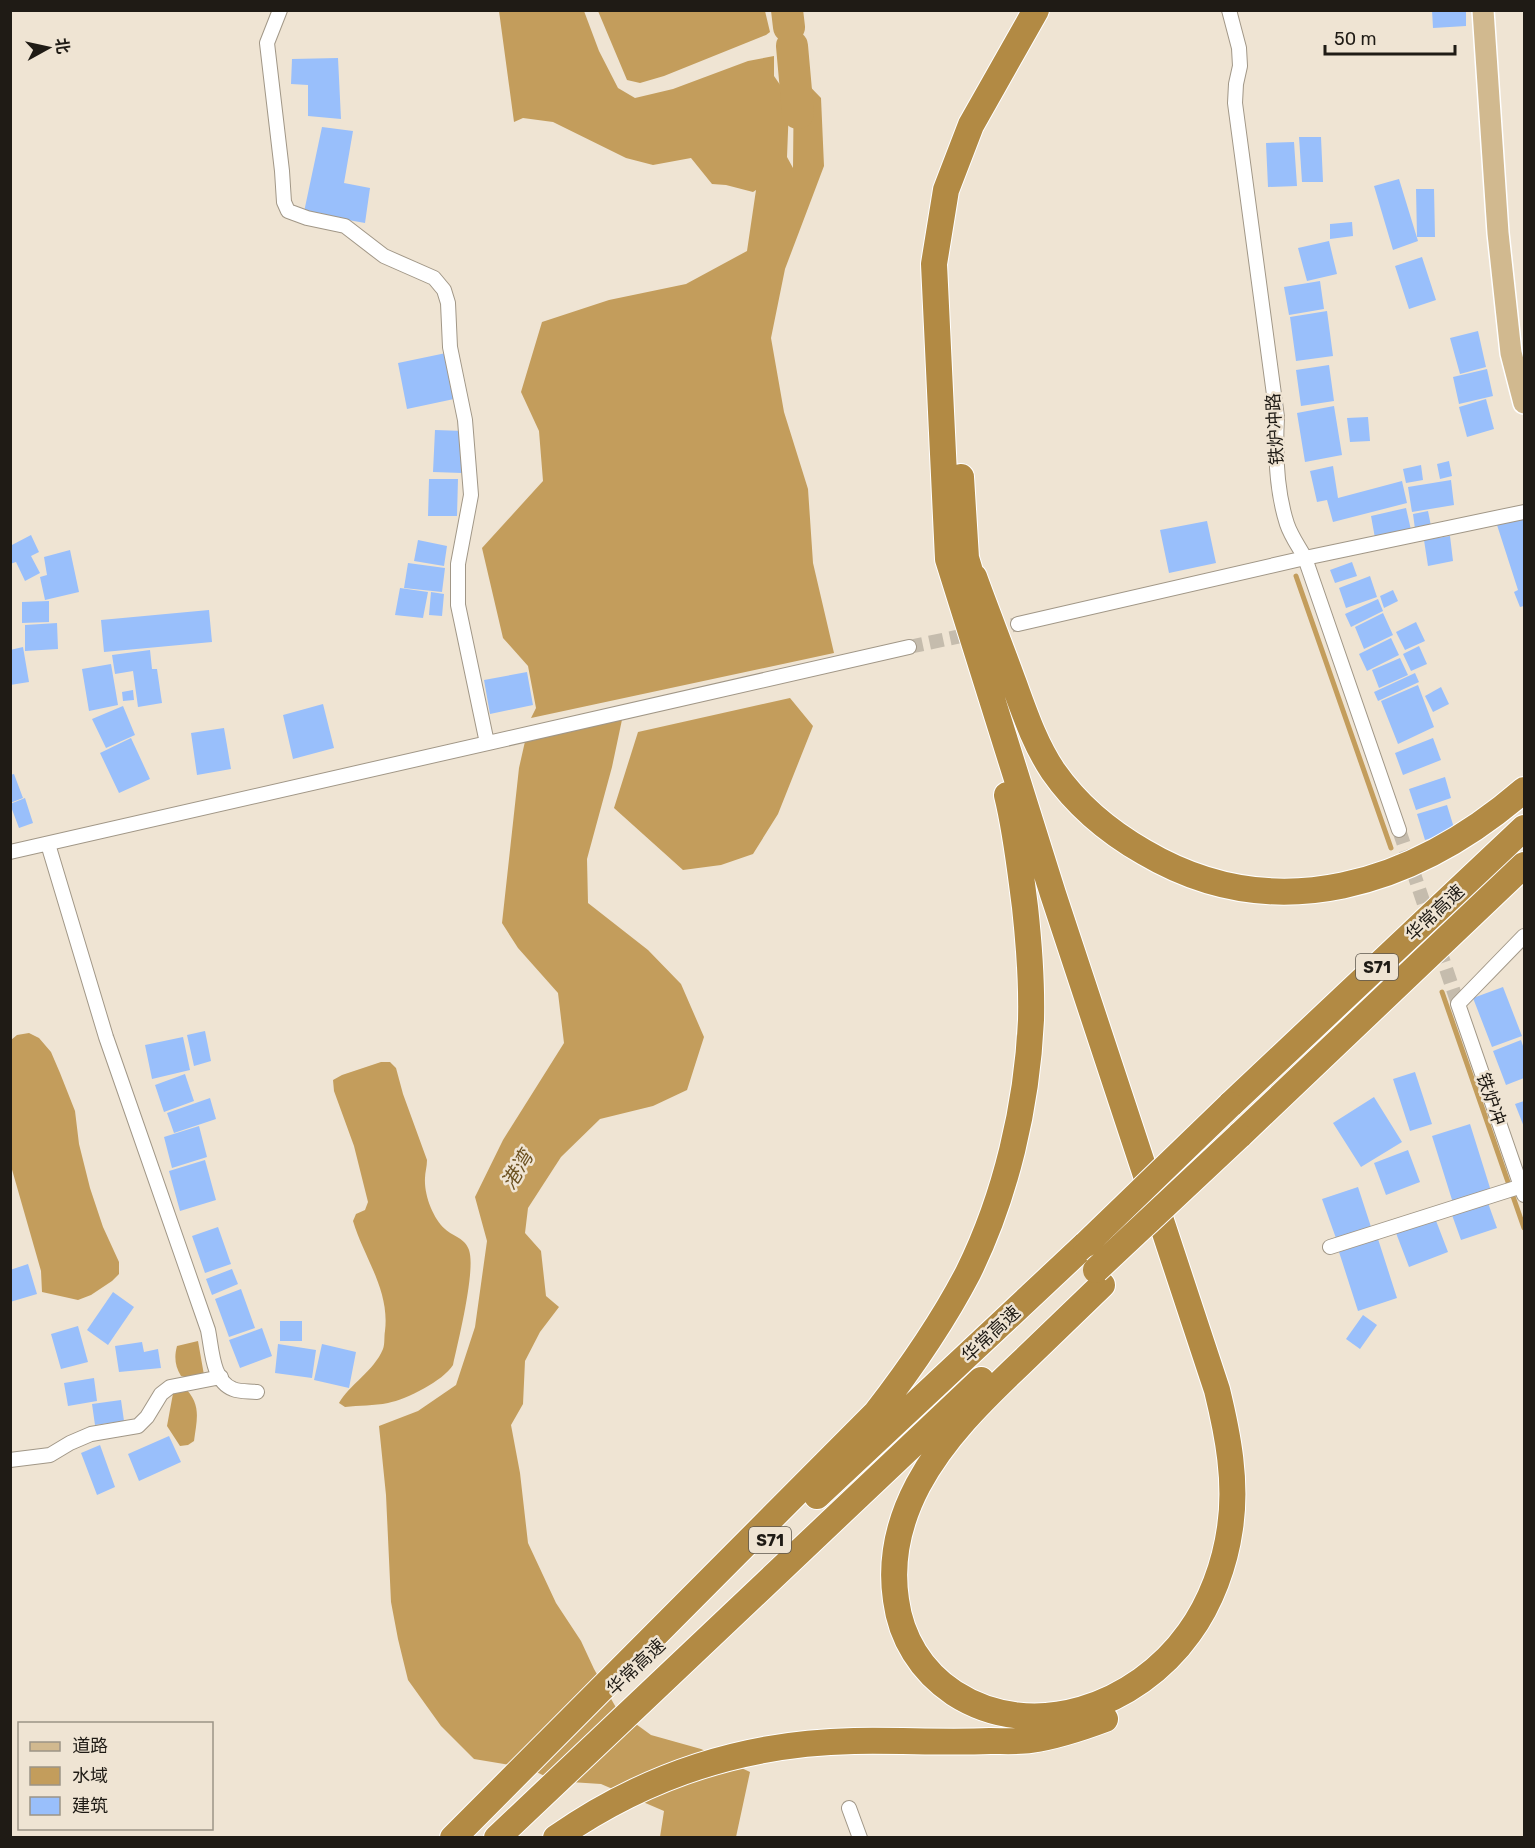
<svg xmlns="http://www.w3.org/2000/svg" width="1535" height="1848" font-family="Rubik,'Noto Sans SC',sans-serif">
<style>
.water{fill:#c39d5c}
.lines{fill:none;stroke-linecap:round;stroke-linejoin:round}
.stream{stroke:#c39d5c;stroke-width:5}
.river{stroke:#c39d5c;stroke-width:32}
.building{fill:#99bffb}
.street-tunnel{stroke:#c5bcad;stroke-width:14;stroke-dasharray:14 7;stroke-linecap:butt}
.street-casing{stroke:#a19787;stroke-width:16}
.primary-casing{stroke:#fff;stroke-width:24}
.highway-casing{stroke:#fff;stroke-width:28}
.street{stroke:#fff;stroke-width:14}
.primary{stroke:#d1b98f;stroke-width:21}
.highway{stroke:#b28a44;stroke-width:26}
.highway-bridge-casing{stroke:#fff;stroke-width:28;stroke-linecap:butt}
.highway-bridge{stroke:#b28a44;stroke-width:26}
.labels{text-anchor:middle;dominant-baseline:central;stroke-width:5;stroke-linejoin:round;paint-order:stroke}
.shield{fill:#efe4d3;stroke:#5d574e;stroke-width:1.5}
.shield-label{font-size:16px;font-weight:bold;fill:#1f1b15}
.street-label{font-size:18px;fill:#1f1b15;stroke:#efe4d3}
.water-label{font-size:20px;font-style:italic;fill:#6d5221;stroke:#efe4d3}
</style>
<rect width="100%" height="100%" fill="#efe4d3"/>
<!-- water -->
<path class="water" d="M 499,11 L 584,11 L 599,51 L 618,88 L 635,98 L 673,89 L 748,61 L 774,56 L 774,76 L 785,92 L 789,106 L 787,157 L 793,168 L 794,70 L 821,98 L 824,166 L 785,269 L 771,338 L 784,412 L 808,489 L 813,563 L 834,653 L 531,718 L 536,708 L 528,666 L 503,638 L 482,548 L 543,481 L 539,431 L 521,392 L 542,322 L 609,300 L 686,284 L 747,251 L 756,190 L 753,192 L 726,185 L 712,184 L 691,158 L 653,165 L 626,158 L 553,122 L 523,118 L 514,122 Z
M 598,11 L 765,11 L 770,32 L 766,35 L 664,76 L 640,83 L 627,80 Z
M 790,698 L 813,726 L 778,814 L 753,854 L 721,865 L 683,870 L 614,808 L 638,732 Z
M 623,715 L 612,767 L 587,859 L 588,903 L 648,950 L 681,984 L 704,1037 L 687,1090 L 653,1106 L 600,1119 L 561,1157 L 528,1208 L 525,1233 L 541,1251 L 546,1296 L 559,1307 L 540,1332 L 525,1361 L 523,1404 L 511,1425 L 520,1473 L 528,1543 L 556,1603 L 581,1641 L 594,1669 L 618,1711 L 651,1735 L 701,1749 L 750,1772 L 736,1837 L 660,1837 L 664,1811 L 601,1784 L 555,1781 L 528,1768 L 474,1759 L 441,1726 L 408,1680 L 398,1639 L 391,1602 L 386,1495 L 379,1426 L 418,1411 L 456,1385 L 475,1327 L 487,1241 L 475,1197 L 503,1140 L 564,1043 L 558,993 L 518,948 L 502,923 L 519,768 L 526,737 Z
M 29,1033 L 39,1038 L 51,1052 L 60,1073 L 75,1111 L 79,1144 L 90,1188 L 103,1227 L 119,1262 L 119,1274 L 112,1281 L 91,1295 L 78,1300 L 42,1292 L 41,1271 L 11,1166 L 11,1040 L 17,1035 Z
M 381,1062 L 390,1062 L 396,1068 L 403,1094 L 427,1160 C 427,1167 425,1172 425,1178 C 424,1195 433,1218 445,1229 C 454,1237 465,1238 469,1250 C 476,1270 458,1342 453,1365 C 443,1381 407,1399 388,1403 C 374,1406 359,1405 345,1407 L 339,1403 C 349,1385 374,1371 383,1349 C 385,1344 384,1336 385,1331 C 390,1290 364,1258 353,1221 L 356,1214 L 365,1210 L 368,1202 L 354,1146 L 334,1091 L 333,1080 L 342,1075 Z
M 198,1341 L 204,1375 L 197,1380 L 181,1376 C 175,1366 174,1357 177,1346 Z
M 183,1386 C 202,1404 197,1418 194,1441 L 188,1445 L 180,1446 L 167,1426 L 174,1388 Z"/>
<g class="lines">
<!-- stream -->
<path class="stream" d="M 1296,576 L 1391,848
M 1442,992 L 1524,1228"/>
<!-- river -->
<path class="river" d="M 787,10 L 789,27
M 792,46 L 798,113"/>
</g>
<!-- building -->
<path class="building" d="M 1432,10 L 1466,10 L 1466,26 L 1433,28 Z
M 338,58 L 341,119 L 308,116 L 308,85 L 291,84 L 292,59 Z
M 322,127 L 353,131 L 344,183 L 370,188 L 365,223 L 304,212 Z
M 1299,137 L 1321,137 L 1323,182 L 1302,182 Z
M 1294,142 L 1297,186 L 1268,187 L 1266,143 Z
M 1399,179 L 1418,241 L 1393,250 L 1374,186 Z
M 1416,189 L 1434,189 L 1435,237 L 1417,237 Z
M 1352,222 L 1353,236 L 1330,239 L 1330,224 Z
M 1329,241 L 1337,274 L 1307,281 L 1298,248 Z
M 1422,257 L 1436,300 L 1409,309 L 1395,266 Z
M 1320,281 L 1324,309 L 1289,315 L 1284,287 Z
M 1327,311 L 1333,356 L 1296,361 L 1290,317 Z
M 1478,331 L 1486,367 L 1460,374 L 1450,338 Z
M 446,353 L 454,399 L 407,409 L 398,363 Z
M 1329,365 L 1334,401 L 1301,406 L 1296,370 Z
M 1487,369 L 1493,396 L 1459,404 L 1453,377 Z
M 1486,399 L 1494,429 L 1467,437 L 1459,407 Z
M 1334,406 L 1342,455 L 1305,462 L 1297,413 Z
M 1368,417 L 1370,441 L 1350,442 L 1347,418 Z
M 435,430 L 464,431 L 462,473 L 433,472 Z
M 1449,461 L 1452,476 L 1440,479 L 1437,464 Z
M 1421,465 L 1423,480 L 1406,483 L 1403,469 Z
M 1333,466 L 1338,498 L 1402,481 L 1407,503 L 1333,522 L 1327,500 L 1317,502 L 1310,471 Z
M 429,479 L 458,479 L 457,516 L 428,516 Z
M 1451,480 L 1454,505 L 1412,512 L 1408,487 Z
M 1406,508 L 1411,530 L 1375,538 L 1371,516 Z
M 1428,511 L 1431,526 L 1415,529 L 1413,514 Z
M 1524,517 L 1524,606 L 1520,607 L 1514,592 L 1518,590 L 1497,525 Z
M 1207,521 L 1216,563 L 1169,573 L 1160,530 Z
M 31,535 L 39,552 L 31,556 L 40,573 L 25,581 L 16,562 L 10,564 L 10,546 Z
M 1450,536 L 1453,561 L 1428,566 L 1424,540 Z
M 418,540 L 447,546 L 444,566 L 414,561 Z
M 70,550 L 79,592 L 45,600 L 40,577 L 47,575 L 44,557 Z
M 1352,562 L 1357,576 L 1335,583 L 1330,570 Z
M 408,563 L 445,568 L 442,592 L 404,588 Z
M 1370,576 L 1377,597 L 1346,608 L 1339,588 Z
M 400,588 L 428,592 L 423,618 L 395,615 Z
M 1393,590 L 1398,601 L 1384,608 L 1380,596 Z
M 431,592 L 444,594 L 442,616 L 429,615 Z
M 1378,599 L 1383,611 L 1351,627 L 1345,614 Z
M 49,601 L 49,622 L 22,623 L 22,602 Z
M 209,610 L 212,642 L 104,652 L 101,620 Z
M 1383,613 L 1393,635 L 1364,649 L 1355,627 Z
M 1416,622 L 1425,641 L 1405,650 L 1396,632 Z
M 57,623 L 58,649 L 25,651 L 25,625 Z
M 1391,638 L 1399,655 L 1367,671 L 1359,654 Z
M 1419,646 L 1427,664 L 1411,671 L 1403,654 Z
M 23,647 L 29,682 L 10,685 L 10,650 Z
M 150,650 L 152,669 L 157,669 L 162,703 L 138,707 L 133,671 L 115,674 L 112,655 Z
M 1400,658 L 1408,675 L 1379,688 L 1372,670 Z
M 111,664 L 118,705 L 89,711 L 82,669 Z
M 527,672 L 533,705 L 490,714 L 484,680 Z
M 1415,673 L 1419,682 L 1378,701 L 1374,692 Z
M 1418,685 L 1434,727 L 1398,744 L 1381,701 Z
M 1441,687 L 1449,704 L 1433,712 L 1425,696 Z
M 133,690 L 134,700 L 123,701 L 122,692 Z
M 323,704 L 334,748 L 293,759 L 283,715 Z
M 123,706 L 135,735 L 106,748 L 92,719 Z
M 224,728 L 231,769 L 197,775 L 191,733 Z
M 131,738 L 150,779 L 119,793 L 100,753 Z
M 1433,738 L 1441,760 L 1403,775 L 1395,753 Z
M 14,774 L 23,798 L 10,803 L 10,775 Z
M 1445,777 L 1451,798 L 1416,810 L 1409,789 Z
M 25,798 L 33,823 L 19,828 L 10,804 Z
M 1447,805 L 1455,831 L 1425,840 L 1417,814 Z
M 1503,987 L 1522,1036 L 1492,1047 L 1473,998 Z
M 205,1031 L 211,1061 L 194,1066 L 187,1035 Z
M 183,1037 L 190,1070 L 152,1079 L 145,1045 Z
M 1521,1040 L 1524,1049 L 1524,1078 L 1506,1085 L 1493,1051 Z
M 1415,1072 L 1432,1124 L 1410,1131 L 1393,1079 Z
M 185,1074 L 194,1101 L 164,1112 L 155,1085 Z
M 1374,1097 L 1402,1142 L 1361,1167 L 1333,1123 Z
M 210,1098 L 216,1119 L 174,1133 L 167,1113 Z
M 1524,1101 L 1524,1127 L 1515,1104 Z
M 1470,1124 L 1491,1191 L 1453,1203 L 1432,1136 Z
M 199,1126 L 207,1157 L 172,1168 L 164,1137 Z
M 1408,1150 L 1420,1182 L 1386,1195 L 1374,1163 Z
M 205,1160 L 216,1200 L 180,1211 L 169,1171 Z
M 1358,1187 L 1372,1230 L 1337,1241 L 1322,1199 Z
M 1488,1203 L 1497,1228 L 1461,1240 L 1452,1215 Z
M 1435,1218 L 1448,1252 L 1409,1267 L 1396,1233 Z
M 218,1227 L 231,1264 L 205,1273 L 192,1236 Z
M 1378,1239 L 1397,1298 L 1358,1311 L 1339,1252 Z
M 28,1264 L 37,1294 L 10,1302 L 10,1270 Z
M 232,1269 L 238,1284 L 212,1295 L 206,1279 Z
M 241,1289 L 255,1328 L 229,1337 L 215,1299 Z
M 113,1292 L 134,1307 L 108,1345 L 87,1330 Z
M 1363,1315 L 1377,1325 L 1360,1349 L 1346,1339 Z
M 280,1321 L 302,1321 L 302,1341 L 280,1341 Z
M 78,1326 L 88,1362 L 61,1369 L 51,1334 Z
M 262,1328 L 272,1356 L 240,1368 L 229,1340 Z
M 142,1342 L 144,1352 L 158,1349 L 161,1368 L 119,1372 L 115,1346 Z
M 278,1344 L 316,1350 L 312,1378 L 275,1373 Z
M 322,1344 L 356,1352 L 349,1388 L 314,1380 Z
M 94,1378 L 97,1401 L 68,1406 L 64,1383 Z
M 121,1400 L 124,1421 L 95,1425 L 92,1404 Z
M 169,1436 L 181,1462 L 139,1481 L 128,1454 Z
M 100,1445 L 115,1487 L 97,1495 L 81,1453 Z"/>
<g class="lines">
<!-- street-tunnel -->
<path class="street-tunnel" d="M 909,647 L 1018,624
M 1399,830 L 1458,1004"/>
<!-- street casing -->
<g class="street-casing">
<path id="street" d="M 280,10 L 267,43 L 282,171 L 284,202 L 288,211 L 307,218 L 345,226 L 384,256 L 434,278 L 444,290 L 448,303 L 450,347 L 465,420 L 471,495 L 458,564 L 458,605 L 487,743
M 1229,10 L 1239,48 L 1240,66 L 1236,84 L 1235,103 L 1277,417 C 1275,453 1276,490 1287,524 C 1291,536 1299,547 1305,558 L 1399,830
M 1018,624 L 1305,558 L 1524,512
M 48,844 L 106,1037 L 208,1330 C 212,1349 212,1381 233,1389 C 240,1392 249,1391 257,1392
M 10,852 L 909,647
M 1524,936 L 1458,1004 L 1524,1195
M 1330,1247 L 1522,1186
M 10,1460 L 50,1455 L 70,1443 L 91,1434 L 138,1426 L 147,1417 L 161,1394 L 170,1387 L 221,1377
M 849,1808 L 860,1838"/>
</g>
<!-- primary casing -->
<g class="primary-casing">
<path id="primary" d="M 1483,10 L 1498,233 L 1511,353 L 1524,403"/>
</g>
<!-- highway casing -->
<g class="highway-casing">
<path id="highway" d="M 1036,10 L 971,125 L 946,190 L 934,264 L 948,559 L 1053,894 L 1217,1390 C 1228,1435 1237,1482 1230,1528 C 1225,1564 1211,1603 1189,1633 C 1137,1706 1033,1744 954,1693 C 921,1671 901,1638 896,1600 C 890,1560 899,1521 918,1485 C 943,1438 982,1400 1020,1364 C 1048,1337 1075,1311 1102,1285
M 961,477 L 966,558 L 977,595
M 974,577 C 987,613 1001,648 1014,684 C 1025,714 1035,744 1053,771 C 1076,804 1109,832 1144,852 C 1276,930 1415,884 1524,790
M 1230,1105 L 1524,828
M 1239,1136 L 1524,865
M 817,1496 L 1086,1244
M 453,1838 L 876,1413 C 910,1369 942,1323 968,1273 C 1006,1196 1027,1106 1031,1020 C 1032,982 1029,944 1025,907 C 1020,869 1016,831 1007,795
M 497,1838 L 981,1380
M 556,1838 C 646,1775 744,1743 854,1741 C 899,1740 945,1743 990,1741 C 1004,1741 1018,1742 1031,1740 C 1057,1736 1081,1728 1105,1719"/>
</g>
<!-- street -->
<use href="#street" class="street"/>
<!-- primary -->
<use href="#primary" class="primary"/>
<!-- highway -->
<use href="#highway" class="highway"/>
<!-- highway-bridge casing -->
<g class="highway-bridge-casing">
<path id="highway-bridge" d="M 1086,1244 L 1230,1105
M 1096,1270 L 1239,1136"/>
</g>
<!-- highway-bridge -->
<use href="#highway-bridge" class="highway-bridge"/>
</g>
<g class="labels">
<!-- shield labels -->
<g class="shield">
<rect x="1356" y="954" width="42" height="26" rx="4.5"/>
<rect x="749" y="1527" width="42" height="26" rx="4.5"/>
</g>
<g class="shield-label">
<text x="1377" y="967">S71</text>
<text x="770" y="1540">S71</text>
</g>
<!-- street labels -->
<g class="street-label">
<text transform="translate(1275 429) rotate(-93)">铁炉冲路</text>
<text transform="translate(1435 913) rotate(-43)">华常高速</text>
<text transform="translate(1491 1099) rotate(71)">铁炉冲</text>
<text transform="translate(991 1334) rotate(-43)">华常高速</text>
<text transform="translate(636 1667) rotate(-43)">华常高速</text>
</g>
<!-- water labels -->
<g class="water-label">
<text transform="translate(517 1170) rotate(-59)">港湾</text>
</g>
</g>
<!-- border -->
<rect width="1535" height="1848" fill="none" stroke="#1f1b15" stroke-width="24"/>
<!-- legend -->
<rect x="18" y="1722" width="195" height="108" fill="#efe4d3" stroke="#9c9487" stroke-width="1.5"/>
<rect x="30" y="1742" width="30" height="9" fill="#d1b98f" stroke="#9c9487" stroke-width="1.5"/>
<text x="72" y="1752" font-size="18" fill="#1f1b15">道路</text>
<rect x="30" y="1767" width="30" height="18" fill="#c39d5c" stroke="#9c9487" stroke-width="1.5"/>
<text x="72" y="1782" font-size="18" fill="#1f1b15">水域</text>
<rect x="30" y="1797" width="30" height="18" fill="#99bffb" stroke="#9c9487" stroke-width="1.5"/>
<text x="72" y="1812" font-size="18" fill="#1f1b15">建筑</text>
<!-- north arrow -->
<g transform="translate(48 48) rotate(82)" stroke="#efe4d3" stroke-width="4.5" paint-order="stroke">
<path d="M0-4.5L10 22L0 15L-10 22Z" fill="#1f1b15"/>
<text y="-9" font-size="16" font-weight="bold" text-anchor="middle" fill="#1f1b15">北</text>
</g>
<!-- scale -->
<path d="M1325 45v9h130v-9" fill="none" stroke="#1f1b15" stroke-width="3"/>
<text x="1334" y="45" font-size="18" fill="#1f1b15" stroke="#efe4d3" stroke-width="4.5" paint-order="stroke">50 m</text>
</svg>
